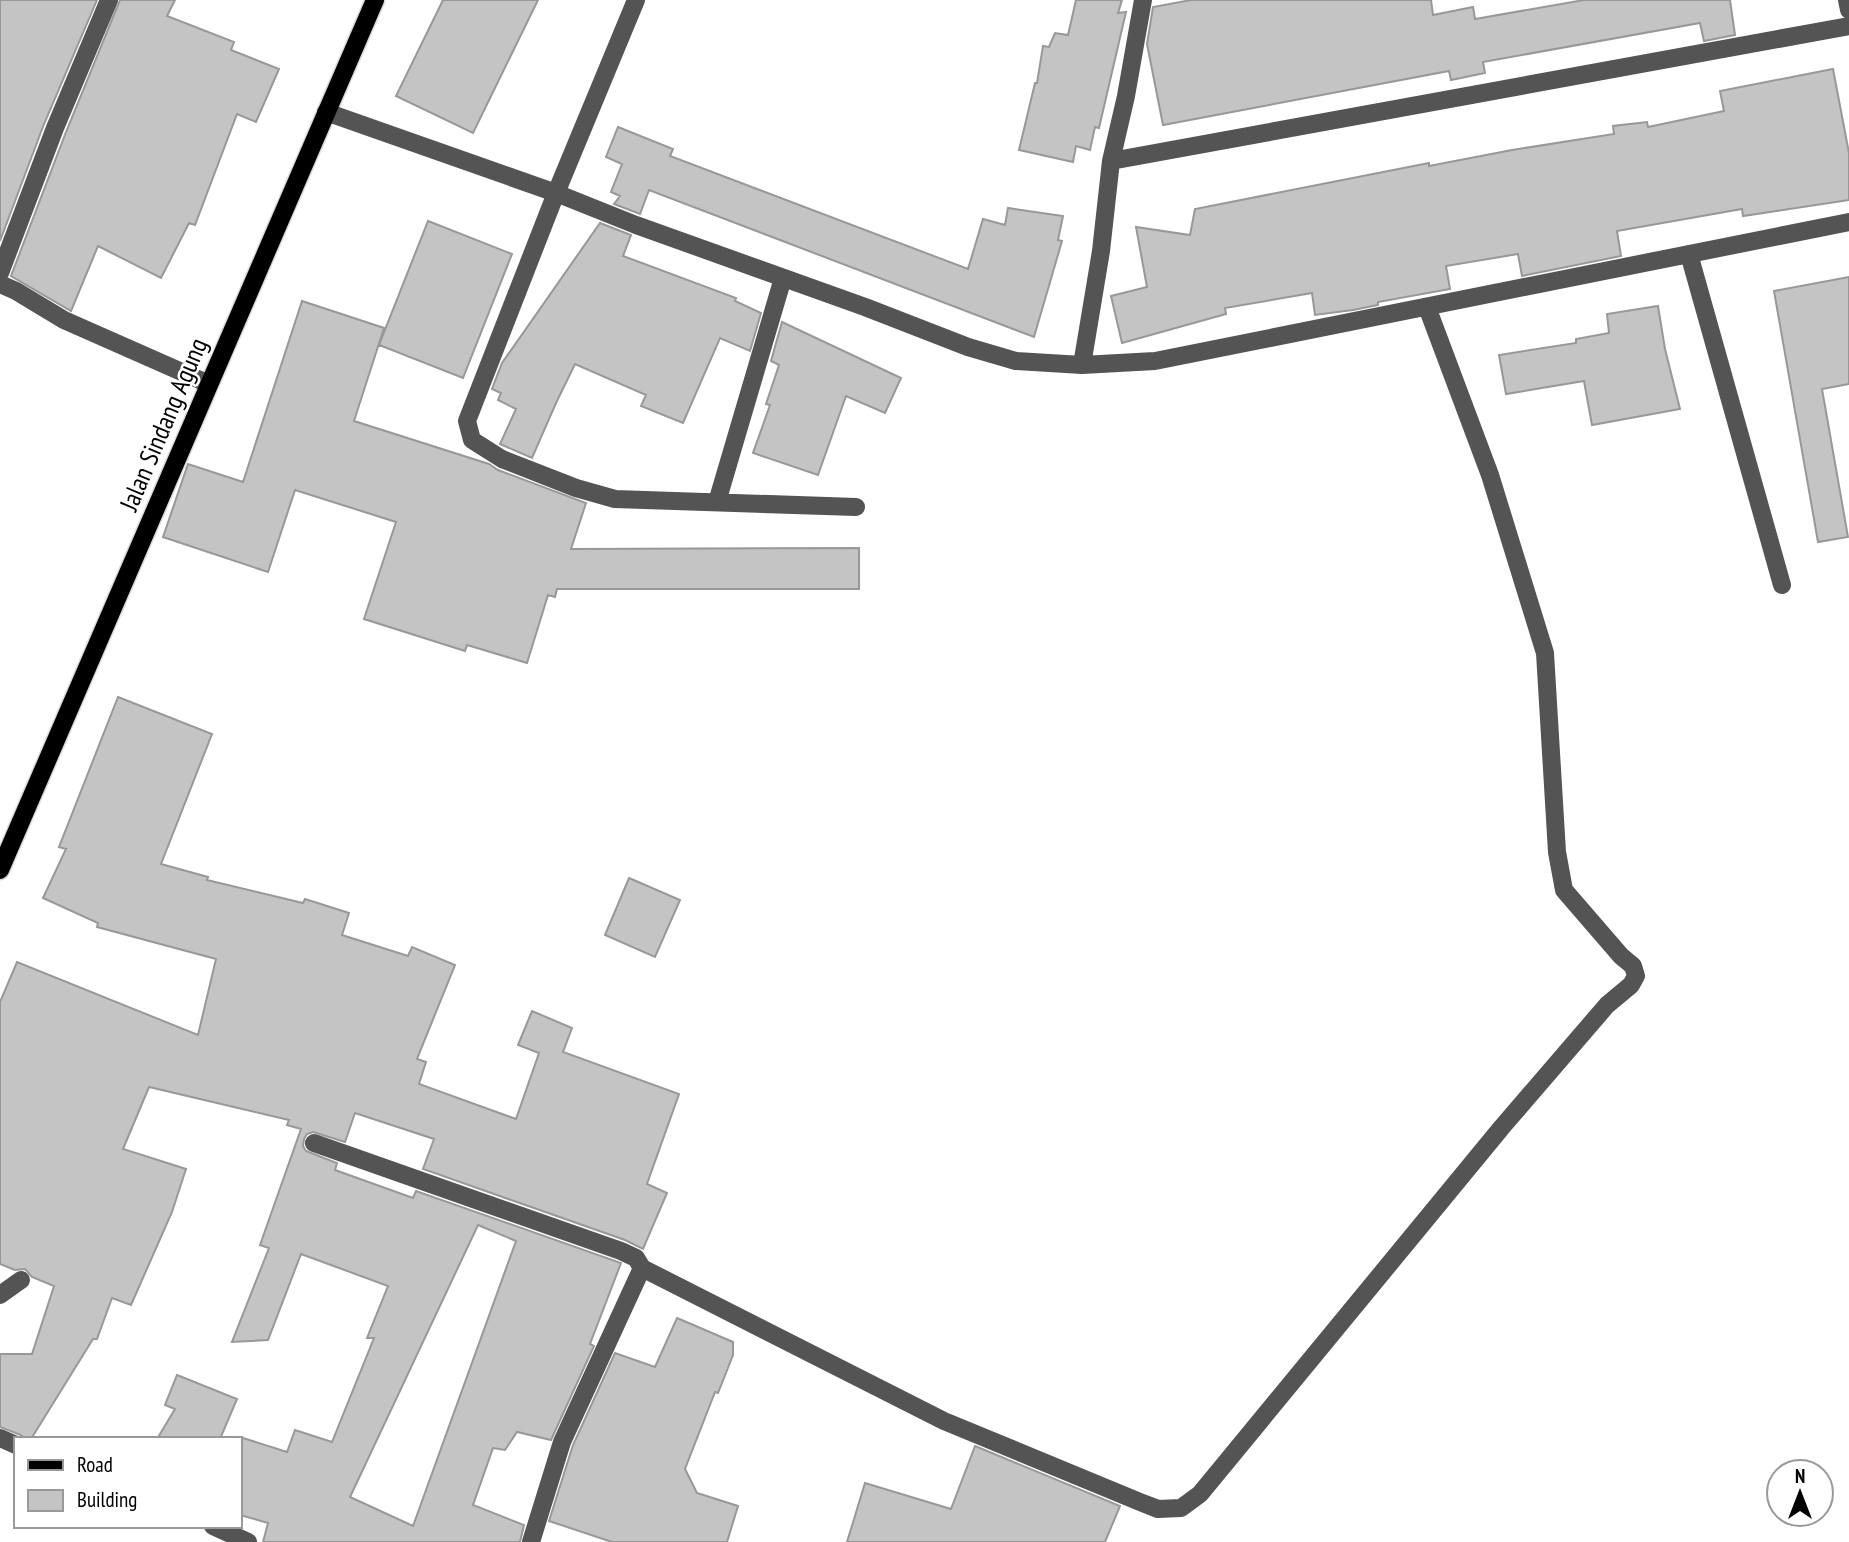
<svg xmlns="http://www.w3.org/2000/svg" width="1849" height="1542" font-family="'PT Sans Narrow',sans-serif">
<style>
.building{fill:#c4c4c4;stroke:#989898;stroke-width:2;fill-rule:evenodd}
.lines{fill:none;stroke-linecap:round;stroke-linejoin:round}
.major-casing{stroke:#dbdbdb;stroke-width:21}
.minor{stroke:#545454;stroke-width:18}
.major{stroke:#000;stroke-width:18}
.labels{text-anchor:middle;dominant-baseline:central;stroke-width:5;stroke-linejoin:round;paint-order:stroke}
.street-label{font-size:26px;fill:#000;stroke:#fff}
</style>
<rect width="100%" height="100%" fill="#fff"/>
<!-- building -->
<path class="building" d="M 0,0 L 97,0 L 44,124 L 0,241 Z
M 120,0 L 175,0 L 167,16 L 234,42 L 231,50 L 279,69 L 256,122 L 237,114 L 195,225 L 189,223 L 161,278 L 98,246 L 71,311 L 11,276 L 66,132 Z
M 443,0 L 538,0 L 473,133 L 396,96 Z
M 1076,0 L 1122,0 L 1118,13 L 1126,12 L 1099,128 L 1095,127 L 1090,150 L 1076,146 L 1073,162 L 1019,150 L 1035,83 L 1037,83 L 1043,46 L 1049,47 L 1055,33 L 1068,35 Z
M 1191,0 L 1431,0 L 1433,15 L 1473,7 L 1475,19 L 1584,0 L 1730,0 L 1735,35 L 1704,41 L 1700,23 L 1483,62 L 1485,73 L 1451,80 L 1449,71 L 1163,125 L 1147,44 L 1153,7 Z
M 1833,69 L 1849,153 L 1849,200 L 1743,216 L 1742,209 L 1617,231 L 1621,256 L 1522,276 L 1518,254 L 1446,266 L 1450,289 L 1378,302 L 1378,305 L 1353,310 L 1315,315 L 1312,293 L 1225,308 L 1226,314 L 1122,343 L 1111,296 L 1147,287 L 1136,227 L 1190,235 L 1195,209 L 1429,163 L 1429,166 L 1512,150 L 1614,134 L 1613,126 L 1647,122 L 1648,127 L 1724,111 L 1720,91 Z
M 618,127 L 673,149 L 670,156 L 968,269 L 983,219 L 1005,225 L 1008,208 L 1063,216 L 1058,240 L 1062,241 L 1034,337 L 649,190 L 640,214 L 614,204 L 620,196 L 611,192 L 622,164 L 606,157 Z
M 428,221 L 512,254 L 463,378 L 379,345 Z
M 600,223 L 631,235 L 623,256 L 736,298 L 735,301 L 761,313 L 750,351 L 720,338 L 683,423 L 641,406 L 646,395 L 575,364 L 556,403 L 532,458 L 500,444 L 516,409 L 498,400 L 501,393 L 492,389 L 502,363 Z
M 1849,277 L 1849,384 L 1822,389 L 1848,537 L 1818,542 L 1774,291 Z
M 302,301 L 384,328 L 354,421 L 489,464 L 498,470 L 586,503 L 571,549 L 859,548 L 859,589 L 557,589 L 555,597 L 548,595 L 527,663 L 467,645 L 465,651 L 364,619 L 396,522 L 295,490 L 268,572 L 163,537 L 188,464 L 243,482 Z
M 1658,306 L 1665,349 L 1680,409 L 1592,425 L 1584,381 L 1506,394 L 1499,355 L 1576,343 L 1576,339 L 1609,333 L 1607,314 Z
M 782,322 L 901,378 L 885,413 L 846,396 L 818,475 L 753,453 L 770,405 L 766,404 L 779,365 L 771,361 Z
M 118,697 L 212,734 L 161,864 L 208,877 L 207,880 L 303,903 L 305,899 L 349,913 L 342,935 L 408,956 L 412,947 L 455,965 L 417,1059 L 426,1062 L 419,1084 L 516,1119 L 539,1053 L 518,1045 L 532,1011 L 572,1028 L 563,1052 L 679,1094 L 647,1184 L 667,1193 L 643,1249 L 625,1240 L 423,1169 L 434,1139 L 355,1113 L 345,1142 L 313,1132 L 307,1134 L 304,1139 L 303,1146 L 306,1151 L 337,1163 L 335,1170 L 413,1198 L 416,1191 L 621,1263 L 590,1344 L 594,1346 L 551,1440 L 517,1432 L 505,1450 L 493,1448 L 473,1505 L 524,1525 L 520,1542 L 263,1542 L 268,1523 L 240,1515 L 240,1437 L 287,1452 L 295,1430 L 332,1442 L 374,1338 L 367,1338 L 388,1286 L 301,1254 L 268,1340 L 232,1342 L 269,1248 L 260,1245 L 301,1129 L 287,1125 L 289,1120 L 149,1087 L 123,1149 L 186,1169 L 172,1212 L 131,1305 L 112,1298 L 97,1339 L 93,1339 L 31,1439 L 25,1439 L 21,1435 L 0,1427 L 0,1354 L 32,1354 L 54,1286 L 32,1277 L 25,1269 L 15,1270 L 0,1264 L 0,1002 L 17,962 L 198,1035 L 216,959 L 97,927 L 98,923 L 43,898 L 66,849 L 59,847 ZM 478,1225 L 516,1241 L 413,1526 L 350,1497 Z
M 629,878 L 680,900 L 655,957 L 605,935 Z
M 677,1318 L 733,1342 L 733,1355 L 718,1393 L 715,1392 L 685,1469 L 697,1493 L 738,1506 L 727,1542 L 612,1542 L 549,1521 L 573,1445 L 615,1353 L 655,1367 Z
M 177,1375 L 237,1399 L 220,1439 L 157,1439 L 175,1409 L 165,1405 Z
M 975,1446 L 1120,1506 L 1105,1542 L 847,1542 L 865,1483 L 951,1509 Z"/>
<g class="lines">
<!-- major casing -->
<g class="major-casing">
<path id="major" d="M 0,870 L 375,0"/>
</g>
<!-- minor -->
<path class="minor" d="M 636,0 L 556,193 L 467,421 L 472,440 L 502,459 L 576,488 L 615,499 L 856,507
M 1847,0 L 1849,10
M 326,112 L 556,193 L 636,225 L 865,307 L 968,347 L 1016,361 L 1082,365 L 1155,361 L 1849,222
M 1111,161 L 1849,26
M 1689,254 L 1782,585
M 0,273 L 55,128 L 109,0
M 0,284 L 16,291 L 64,320 L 209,384
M 1082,365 L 1101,251 L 1111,161 L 1126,96 L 1143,0
M 717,502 L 783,278
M 314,1143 L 621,1251 L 636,1258 L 642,1268 L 944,1421 L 1140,1502 L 1158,1509 L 1181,1508 L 1200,1494 L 1502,1127 L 1607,1005 L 1631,985 L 1636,976 L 1633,966 L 1621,956 L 1564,890 L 1557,852 L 1545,653 L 1490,475 L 1427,307
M 0,1295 L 21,1280
M 0,1438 L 16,1445
M 213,1526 L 248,1542
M 531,1542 L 562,1442 L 642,1268"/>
<!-- major -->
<use href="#major" class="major"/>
</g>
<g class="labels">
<!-- street labels -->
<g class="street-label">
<text transform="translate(163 424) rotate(-67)">Jalan Sindang Agung</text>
</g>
</g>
<!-- legend -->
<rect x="14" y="1437" width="228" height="91" fill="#ffffff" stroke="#999999" stroke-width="2"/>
<rect x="28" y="1460" width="35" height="10" fill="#000000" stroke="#999999" stroke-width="2"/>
<text x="77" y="1472" font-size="21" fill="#000000">Road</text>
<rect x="28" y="1490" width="35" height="21" fill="#c4c4c4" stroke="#999999" stroke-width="2"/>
<text x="77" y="1507" font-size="21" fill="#000000">Building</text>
<!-- north arrow -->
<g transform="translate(1800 1493)"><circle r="33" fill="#ffffff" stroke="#999999" stroke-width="2"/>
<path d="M0-5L12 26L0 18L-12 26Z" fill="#000000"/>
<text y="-10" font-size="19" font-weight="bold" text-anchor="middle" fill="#000000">N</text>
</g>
</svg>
